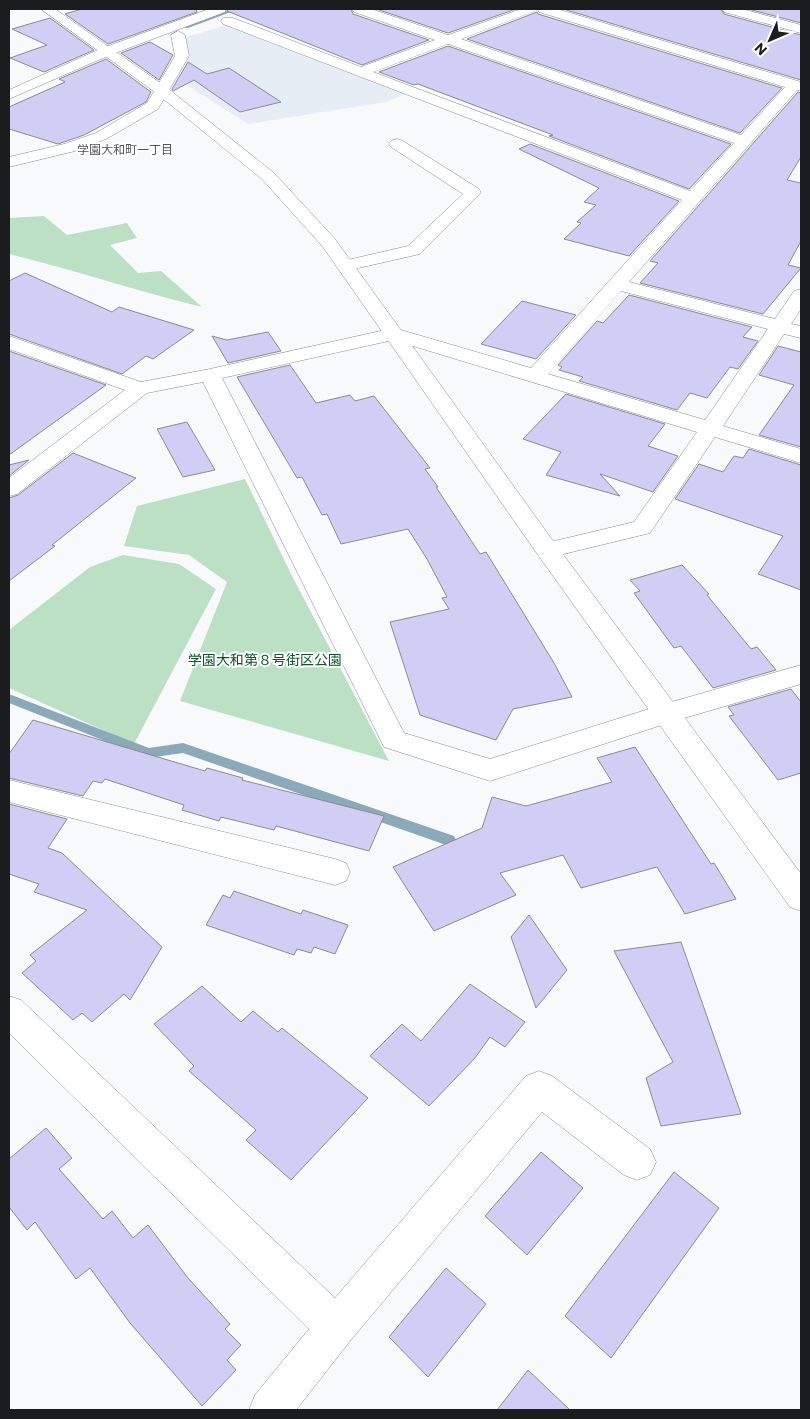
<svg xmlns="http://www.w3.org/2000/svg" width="810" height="1419" font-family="Commissioner,'Noto Sans JP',sans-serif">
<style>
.built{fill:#e6edf5}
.green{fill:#bbe0c3}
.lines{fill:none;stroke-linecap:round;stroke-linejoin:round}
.stream{fill:#8ca9b9;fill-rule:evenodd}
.building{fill:#d0cef5;stroke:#8b8b8d}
.minor-casing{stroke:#868789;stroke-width:1}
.tertiary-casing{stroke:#868789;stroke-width:1}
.minor{fill:#fff;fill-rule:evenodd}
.tertiary{fill:#fff;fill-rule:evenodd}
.labels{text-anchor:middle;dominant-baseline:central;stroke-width:4;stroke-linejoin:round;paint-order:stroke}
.far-neighbourhood-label{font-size:12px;fill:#535456;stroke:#fff}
.park-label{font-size:14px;fill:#0f532a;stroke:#fff}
</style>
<rect width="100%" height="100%" fill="#f8f9fb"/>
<!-- built -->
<path class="built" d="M 227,25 L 408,93 L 386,102 L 248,124 L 179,80 L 189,56 L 183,38 Z"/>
<!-- green -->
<path class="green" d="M 44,216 L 67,235 L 127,223 L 137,238 L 110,245 L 138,273 L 161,271 L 202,307 C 137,291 74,270 9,254 L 9,218 Z
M 245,479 L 292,576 L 389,761 L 180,701 L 227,582 L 189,555 L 124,546 L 137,506 Z
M 123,555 L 179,564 L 216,589 L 134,744 L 9,688 L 9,630 L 90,567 Z"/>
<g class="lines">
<!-- stream -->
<path class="stream" d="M 231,9 L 239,9 L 188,28 L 183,27 Z
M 9,694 L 149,748 L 183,743 L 454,836 L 456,840 L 454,844 L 449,846 L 183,753 L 148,758 L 143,756 L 9,703 Z"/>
</g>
<!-- building -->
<path class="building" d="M 82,9 L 196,9 L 197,12 L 108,44 L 65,14 Z
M 228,9 L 351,9 L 353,14 L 429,40 L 362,65 L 227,11 Z
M 376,9 L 516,9 L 448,33 Z
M 563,9 L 721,9 L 724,14 L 801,35 L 801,80 Z
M 748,9 L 801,9 L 801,23 Z
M 537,12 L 538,14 L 782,88 L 740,133 L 467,39 Z
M 50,18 L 94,50 L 44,72 L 10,58 L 47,45 L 12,29 Z
M 150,42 L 173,55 L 159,80 L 121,53 Z
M 448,46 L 731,144 L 689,189 L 549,136 L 553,135 L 471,104 L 418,84 L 414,85 L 379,72 Z
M 106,59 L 151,92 L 146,102 L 84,135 L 58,144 L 9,129 L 9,107 L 65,82 L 59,79 Z
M 188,62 L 207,74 L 229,68 L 281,102 L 240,112 L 194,80 L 173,91 L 172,89 Z
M 798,92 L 801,93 L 801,157 L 787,180 L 801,183 L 801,241 L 788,265 L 801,268 L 763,314 L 640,283 L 658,263 L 650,261 Z
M 530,144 L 679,201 L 629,256 L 564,239 L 581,223 L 577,222 L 596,205 L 584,202 L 599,188 L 519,149 Z
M 25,273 L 112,312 L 119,307 L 194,330 L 153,359 L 146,356 L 122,374 L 9,334 L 9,281 Z
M 629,295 L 752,327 L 743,337 L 758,341 L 738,369 L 730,367 L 707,398 L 690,393 L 677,410 L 579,381 L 583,377 L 559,370 L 562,367 L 558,365 L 597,321 L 603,323 Z
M 522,301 L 576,315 L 536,359 L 481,344 Z
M 268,332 L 281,351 L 228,363 L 212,336 L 227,340 Z
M 778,346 L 801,352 L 801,447 L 759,435 L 794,385 L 759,375 Z
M 9,351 L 106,385 L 9,455 Z
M 290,365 L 316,403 L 350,395 L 355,401 L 374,396 L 430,468 L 425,469 L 438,487 L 436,487 L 480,554 L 486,552 L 554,663 L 572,697 L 513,709 L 496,740 L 420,715 L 390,622 L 449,609 L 442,598 L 447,597 L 427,559 L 408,529 L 341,544 L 327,514 L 322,515 L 302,477 L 297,478 L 237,377 Z
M 566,394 L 665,424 L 648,446 L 678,456 L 653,492 L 600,474 L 620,496 L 546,475 L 561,452 L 523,439 Z
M 187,422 L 215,470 L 183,477 L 157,429 Z
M 749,449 L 801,465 L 801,590 L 758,574 L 783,536 L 675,499 L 699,464 L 723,472 L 734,456 L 743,458 Z
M 73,453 L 136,478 L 52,545 L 55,546 L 9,581 L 9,498 L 18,495 Z
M 29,460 L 9,476 L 9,465 Z
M 682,565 L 709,594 L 707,595 L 751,649 L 757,647 L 776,670 L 713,688 L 681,646 L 674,648 L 634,593 L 640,591 L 630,580 Z
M 791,689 L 801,702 L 801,773 L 778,780 L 729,716 L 734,715 L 728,707 Z
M 33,720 L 205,771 L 207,768 L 243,778 L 242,780 L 384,816 L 369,851 L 276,826 L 274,830 L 221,817 L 219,821 L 182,810 L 184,805 L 105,779 L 102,783 L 93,781 L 83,796 L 9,778 L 9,754 Z
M 635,747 L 711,864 L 714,863 L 736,899 L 685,914 L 657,867 L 581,888 L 563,855 L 500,873 L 516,895 L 434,931 L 393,867 L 482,828 L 492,797 L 526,806 L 612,782 L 597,758 Z
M 9,804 L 67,819 L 48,848 L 62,853 L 162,947 L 130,1000 L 124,994 L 92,1022 L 82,1013 L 73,1020 L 22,973 L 36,961 L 30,955 L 87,910 L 34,892 L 39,884 L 9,874 Z
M 234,891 L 301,914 L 303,910 L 348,925 L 335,954 L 314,947 L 311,953 L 297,949 L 294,955 L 206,925 L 223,895 L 230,898 Z
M 529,915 L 567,970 L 536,1008 L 511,937 Z
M 681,942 L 741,1114 L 661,1126 L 646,1078 L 673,1062 L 614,951 Z
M 470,984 L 525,1022 L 505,1047 L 490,1037 L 475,1058 L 429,1106 L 370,1056 L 402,1024 L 421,1041 Z
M 202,986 L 241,1022 L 253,1011 L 278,1032 L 282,1028 L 368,1098 L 291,1180 L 246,1140 L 256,1130 L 189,1071 L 194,1066 L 154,1024 Z
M 46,1128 L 72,1158 L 59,1169 L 103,1219 L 112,1211 L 133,1238 L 148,1225 L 188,1278 L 230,1324 L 225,1329 L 241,1345 L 227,1360 L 236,1370 L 202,1406 L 130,1323 L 90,1268 L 76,1279 L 35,1222 L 27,1230 L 9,1207 L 9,1159 Z
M 541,1152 L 583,1188 L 527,1255 L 485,1216 Z
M 674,1172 L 719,1208 L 611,1358 L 565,1316 Z
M 446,1268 L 486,1304 L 428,1377 L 389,1337 Z
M 528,1370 L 570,1410 L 497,1410 Z"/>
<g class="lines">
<!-- minor casing -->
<g class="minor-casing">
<path id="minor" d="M 209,9 L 226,9 L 225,12 L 110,55 L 9,99 L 9,90 L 100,49 Z
M 353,9 L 371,9 L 448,35 L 521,9 L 557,9 L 801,82 L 801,91 L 797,90 L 629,282 L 775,319 L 794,291 L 801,289 L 801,309 L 791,324 L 801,326 L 801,338 L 784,334 L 723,426 L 801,449 L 801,463 L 715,437 L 650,533 L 547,558 L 538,555 L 535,550 L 538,545 L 634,522 L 697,432 L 393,340 L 222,378 L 404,733 L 490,759 L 668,703 L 801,665 L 801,684 L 674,721 L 490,781 L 384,747 L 203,382 L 147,393 L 17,494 L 9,496 L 9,478 L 125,390 L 9,349 L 9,336 L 141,382 L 210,369 L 394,328 L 531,368 L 682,200 L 223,24 L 221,21 L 223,18 L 233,18 L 361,67 L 435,40 L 354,12 ZM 538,10 L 539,12 L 785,87 L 741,135 L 461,39 ZM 448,44 L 734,143 L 690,191 L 373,72 ZM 621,291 L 768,329 L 705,420 L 548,374 Z
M 723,9 L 742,9 L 801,25 L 801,33 L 724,12 Z
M 178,31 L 185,35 L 189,56 L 158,109 L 106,139 L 75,151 L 9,167 L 9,157 L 64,144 L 96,133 L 147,103 L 175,56 L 171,35 Z
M 397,139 L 403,141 L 479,189 L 481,193 L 420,254 L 345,271 L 339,270 L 336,266 L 339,262 L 408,246 L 463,194 L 391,147 L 389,144 L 391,141 Z
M 9,780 L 335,859 L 346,863 L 350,872 L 346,881 L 335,885 L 9,802 Z
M 9,996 L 21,1000 L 335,1298 L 526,1076 L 539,1071 L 552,1076 L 650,1149 L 656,1162 L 650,1175 L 637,1180 L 624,1175 L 542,1112 L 350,1341 L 296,1410 L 249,1410 L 255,1395 L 309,1329 L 9,1033 Z"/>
</g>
<!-- tertiary casing -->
<g class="tertiary-casing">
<path id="tertiary" d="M 41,9 L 55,9 L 166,87 L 274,173 L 335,239 L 556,545 L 801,874 L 801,911 L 790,907 L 538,555 L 323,247 L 262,179 L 156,93 Z"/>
</g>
<!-- minor -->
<use href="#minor" class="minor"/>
<!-- tertiary -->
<use href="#tertiary" class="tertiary"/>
</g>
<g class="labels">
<!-- far-neighbourhood labels -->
<g class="far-neighbourhood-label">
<text x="125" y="149">学園大和町一丁目</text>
</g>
<!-- park labels -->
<g class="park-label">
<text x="265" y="659">学園大和第８号街区公園</text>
</g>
</g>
<!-- border -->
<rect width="810" height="1419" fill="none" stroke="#1b1c1d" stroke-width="20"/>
<!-- north arrow -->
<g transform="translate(770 40) rotate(225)" stroke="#ffffff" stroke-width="4" paint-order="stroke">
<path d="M0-4L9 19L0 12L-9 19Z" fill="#1b1c1d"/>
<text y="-8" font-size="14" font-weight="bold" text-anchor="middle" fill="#1b1c1d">N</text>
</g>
</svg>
